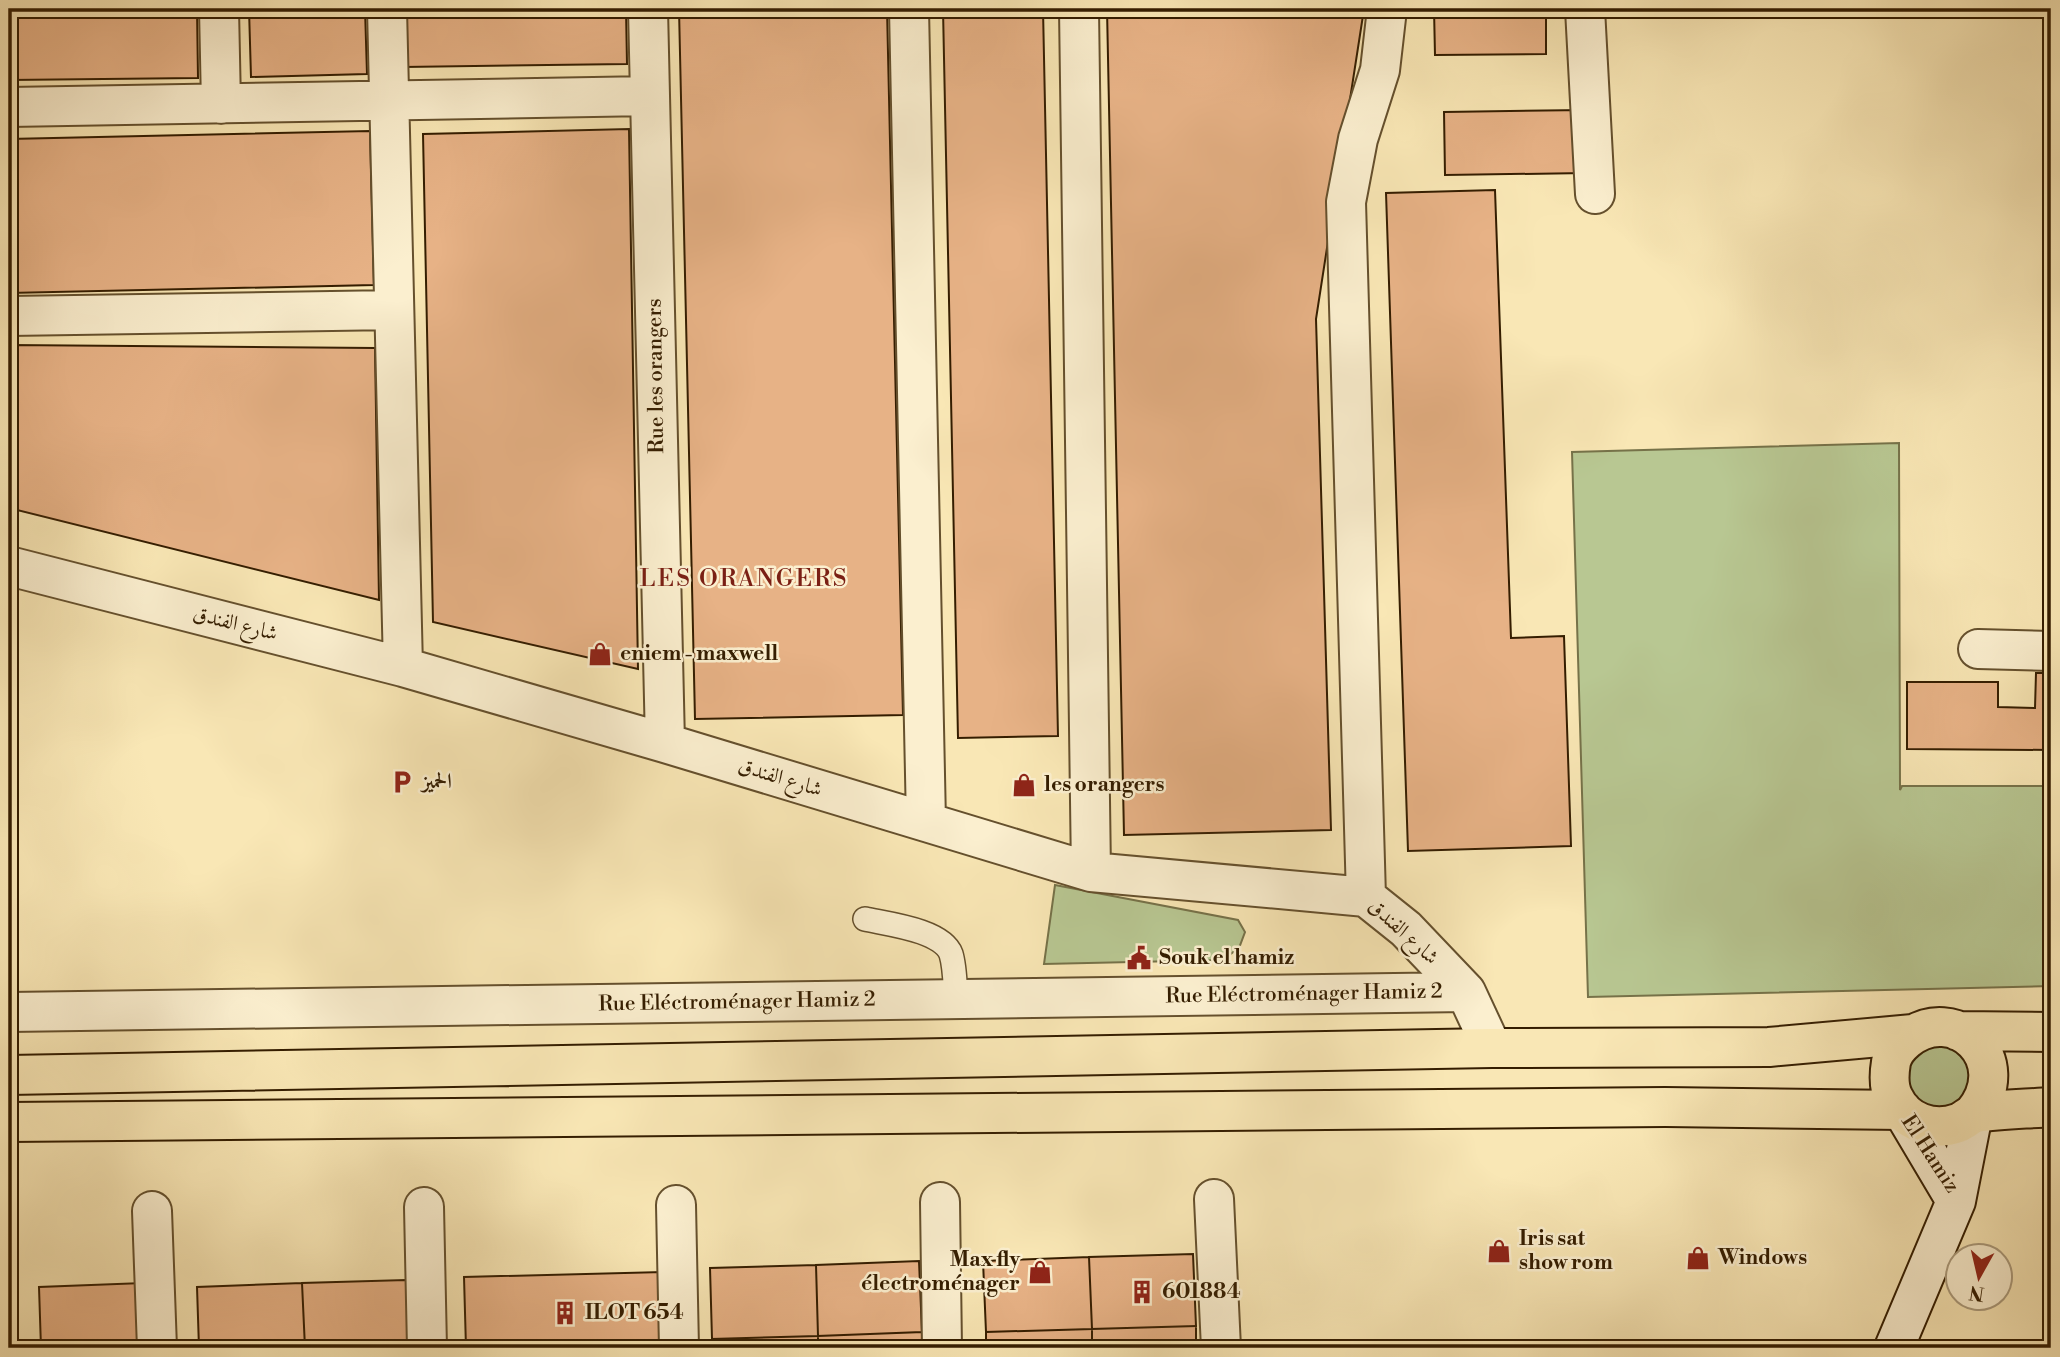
<svg xmlns="http://www.w3.org/2000/svg" width="2060" height="1357" font-family="'Libre Bodoni',Amiri,serif">
<style>
.green{fill:#b8c792;stroke:#767249;stroke-width:2}
.building{fill:#e7b286;stroke:#341d00;stroke-width:2}
.lines{fill:none;stroke-linecap:round;stroke-linejoin:round}
.lane-casing{stroke:#65502d;stroke-width:26}
.street-casing{stroke:#65502d;stroke-width:42}
.secondary-casing{stroke:#341d00;stroke-width:42}
.highway-casing{stroke:#341d00;stroke-width:42}
.lane{stroke:#fbefcf;stroke-width:23}
.street{stroke:#fbefcf;stroke-width:38}
.secondary{stroke:#fbefcf;stroke-width:38}
.highway{stroke:#f9e7b5;stroke-width:38}
.labels{text-anchor:middle;dominant-baseline:central;stroke-width:5;stroke-linejoin:round;paint-order:stroke}
.street-label{font-size:21px;fill:#341d00;stroke:#fbefcf}
.poi-label{font-size:21px;font-weight:bold;fill:#341d00;stroke:#fbefcf;text-anchor:start}
.quarter-label{font-size:24px;letter-spacing:2px;fill:#7a1f14;stroke:#fbefcf}
</style>
<rect width="100%" height="100%" fill="#f9e7b5"/>
<filter id="stains"><feTurbulence type="fractalNoise" baseFrequency=".00286" numOctaves="4"/><feColorMatrix values="0 0 0 0 .2 0 0 0 0 .09 0 0 0 0 .02 0 0 0 .5 -.17"/></filter>
<radialGradient id="worn" r=".72"><stop offset=".6" stop-color="#630" stop-opacity="0"/><stop offset="1" stop-color="#630" stop-opacity=".3"/></radialGradient>
<!-- green -->
<path class="green" d="M 1899,443 L 1900,790 L 1902,786 L 2051,786 L 2051,986 L 1588,997 L 1572,452 Z
M 1055,885 L 1238,920 L 1245,932 L 1239,948 L 1222,960 L 1044,964 Z
M 1938,1040 L 1967,1056 L 1972,1079 L 1961,1100 L 1941,1109 L 1929,1108 L 1911,1096 L 1904,1065 Z"/>
<!-- building -->
<path class="building" d="M 9,9 L 197,9 L 198,78 L 9,80 Z
M 249,9 L 365,9 L 367,74 L 251,77 Z
M 402,9 L 626,9 L 627,64 L 403,67 Z
M 679,9 L 887,9 L 903,715 L 695,719 Z
M 943,9 L 1043,9 L 1058,736 L 958,738 Z
M 1107,9 L 1364,9 L 1316,319 L 1331,830 L 1124,835 Z
M 1434,9 L 1546,9 L 1546,54 L 1435,55 Z
M 1585,110 L 1586,173 L 1445,175 L 1444,112 Z
M 629,129 L 638,669 L 433,622 L 423,134 Z
M 370,131 L 374,285 L 9,293 L 9,139 Z
M 1495,190 L 1511,638 L 1564,636 L 1571,846 L 1408,851 L 1386,193 Z
M 9,345 L 375,348 L 379,600 L 9,508 Z
M 2046,485 L 2051,486 L 2051,631 L 2045,631 Z
M 2036,673 L 2051,673 L 2051,750 L 1907,749 L 1907,682 L 1998,682 L 1998,707 L 2035,708 Z
M 1193,1254 L 1196,1326 L 1092,1329 L 1089,1257 Z
M 1089,1257 L 1092,1329 L 986,1332 L 983,1261 Z
M 919,1261 L 922,1332 L 818,1336 L 816,1265 Z
M 816,1265 L 818,1336 L 712,1339 L 710,1268 Z
M 663,1272 L 666,1348 L 466,1348 L 464,1277 Z
M 406,1280 L 409,1348 L 305,1348 L 302,1283 Z
M 143,1283 L 145,1348 L 41,1348 L 39,1287 Z
M 302,1283 L 305,1348 L 199,1348 L 197,1287 Z
M 1196,1326 L 1196,1348 L 1092,1348 L 1092,1329 Z
M 1092,1329 L 1092,1348 L 986,1348 L 986,1332 Z
M 922,1332 L 923,1348 L 818,1348 L 818,1336 Z
M 818,1336 L 818,1348 L 712,1348 L 712,1339 Z"/>
<g class="lines">
<!-- lane casing -->
<g class="lane-casing">
<path id="lane" d="M 865,919 C 887,924 942,930 951,954 C 955,967 955,985 956,999"/>
</g>
<!-- street casing -->
<g class="street-casing">
<path id="street" d="M 219,9 L 221,104
M 387,9 L 403,667
M 648,9 L 665,743
M 909,9 L 926,822
M 1079,9 L 1091,872
M 1585,9 L 1595,194
M 9,107 L 650,96
M 9,316 L 394,310
M 9,566 L 403,667 L 665,743 L 1091,872 L 1366,897 L 1406,929 L 1466,992 L 1492,1048
M 1978,649 L 2051,651
M 1366,897 L 1346,202 L 1358,139 L 1380,70 L 1387,9
M 9,1012 L 1466,992
M 1214,1199 L 1221,1348
M 940,1202 L 942,1348
M 676,1205 L 679,1348
M 424,1207 L 427,1348
M 152,1211 L 157,1348"/>
</g>
<!-- secondary casing -->
<g class="secondary-casing">
<path id="secondary" d="M 1902,1110 L 1956,1201
M 1894,1348 L 1956,1201 L 1973,1114"/>
</g>
<!-- highway casing -->
<g class="highway-casing">
<path id="highway" d="M 1958,1031 L 2051,1032
M 9,1075 L 1492,1048 L 1769,1047 L 1913,1034
M 1973,1114 C 2018,1060 1954,1000 1906,1040 C 1899,1046 1893,1053 1891,1062 C 1889,1074 1888,1087 1894,1098 C 1905,1122 1933,1132 1958,1123 C 1964,1121 1969,1115 1976,1113 C 2000,1109 2027,1109 2051,1107
M 9,1122 L 1665,1107 L 1902,1110"/>
</g>
<!-- lane -->
<use href="#lane" class="lane"/>
<!-- street -->
<use href="#street" class="street"/>
<!-- secondary -->
<use href="#secondary" class="secondary"/>
<!-- highway -->
<use href="#highway" class="highway"/>
</g>
<!-- icons -->
<defs>
<g id="shop-bare" transform="scale(1.89)"><path d="M-5-2.5h2.3a2.7 3.5 0 0 1 5.4 0H5L5.5 6h-11ZM-1.5-2.5h3a1.5 2.3 0 0 0-3 0Z" fill="#8f2418" stroke="#fbefcf" stroke-width="2.5" paint-order="stroke"/></g>
<g id="parking-bare" transform="scale(1.89)"><path d="M-3.5-5.5H1a3.5 3.5 0 0 1 0 7H-1V5.5H-3.5ZM-1-3.4V-.6H.8a1.4 1.4 0 0 0 0-2.8Z" fill="#8f2418" stroke="#fbefcf" stroke-width="2.5" paint-order="stroke"/></g>
<g id="civic-bare" transform="scale(1.89)"><path d="M-.6-6.5H3V-4.5H.6V-3L4-1V1h2V6H-6V1h2V-1L-.6-3ZM-1.2 2.5V6h2.4V2.5Z" fill="#8f2418" stroke="#fbefcf" stroke-width="2.5" paint-order="stroke"/></g>
<g id="building-bare" transform="scale(1.89)"><path d="M-4-6H4V6H1V3H-1V6H-4ZM-2.5-4.3h1.7v1.8h-1.7ZM.8-4.3h1.7v1.8H.8ZM-2.5-1h1.7V.8h-1.7ZM.8-1h1.7V.8H.8Z" fill="#8f2418" stroke="#fbefcf" stroke-width="2.5" paint-order="stroke"/></g>
</defs>
<g fill-rule="evenodd">
<use href="#shop-bare" x="600" y="654"/>
<use href="#parking-bare" x="402" y="782"/>
<use href="#shop-bare" x="1024" y="785"/>
<use href="#civic-bare" x="1139" y="958"/>
<use href="#shop-bare" x="1499" y="1251"/>
<use href="#shop-bare" x="1698" y="1258"/>
<use href="#shop-bare" x="1040" y="1272"/>
<use href="#building-bare" x="1142" y="1292"/>
<use href="#building-bare" x="565" y="1313"/>
</g>
<g class="labels">
<!-- street labels -->
<g class="street-label">
<text transform="translate(656 376) rotate(-91)">Rue les orangers</text>
<text transform="translate(235 624) rotate(14)">شارع الفندق</text>
<text transform="translate(780 778) rotate(17)">شارع الفندق</text>
<text transform="translate(1403 932) rotate(42)">شارع الفندق</text>
<text transform="translate(1304 994) rotate(-1)">Rue Eléctroménager Hamiz 2</text>
<text transform="translate(737 1002) rotate(-1)">Rue Eléctroménager Hamiz 2</text>
<text transform="translate(1930 1154) rotate(57)">El Hamiz</text>
</g>
<!-- poi labels -->
<g class="poi-label">
<text x="620" y="654">eniem - maxwell</text>
<text x="422" y="782">الحميز</text>
<text x="1044" y="785">les orangers</text>
<text x="1159" y="958">Souk el hamiz</text>
<text x="1519" y="1239">Iris sat<tspan x="1519" dy="24">show rom</tspan></text>
<text x="1718" y="1258">Windows</text>
<text x="1020" y="1260" text-anchor="end">Max fly<tspan x="1020" dy="24">électroménager</tspan></text>
<text x="1162" y="1292">601884</text>
<text x="585" y="1313">ILOT 654</text>
</g>
<!-- quarter labels -->
<g class="quarter-label">
<text x="744" y="579">LES ORANGERS</text>
</g>
</g>
<!-- margin -->
<rect width="2060" height="1357" fill="none" stroke="#f9e7b5" stroke-width="35"/>
<rect x="10" y="10" width="2039" height="1336" fill="none" stroke="#341d00" stroke-width="3.5"/>
<rect x="18" y="18" width="2025" height="1322" fill="none" stroke="#341d00" stroke-width="2"/>
<!-- north arrow -->
<g transform="translate(1979 1277) rotate(188)"><circle r="33" fill="#fbefcf" stroke="#ab9b7c" stroke-width="2"/>
<path d="M0-5L12 26L0 18L-12 26Z" fill="#8f2418"/>
<text y="-10" font-size="19" font-weight="bold" text-anchor="middle" fill="#341d00">N</text>
</g>
<rect width="100%" height="100%" filter="url(#stains)"/>
<rect width="100%" height="100%" fill="url(#worn)"/>
</svg>
